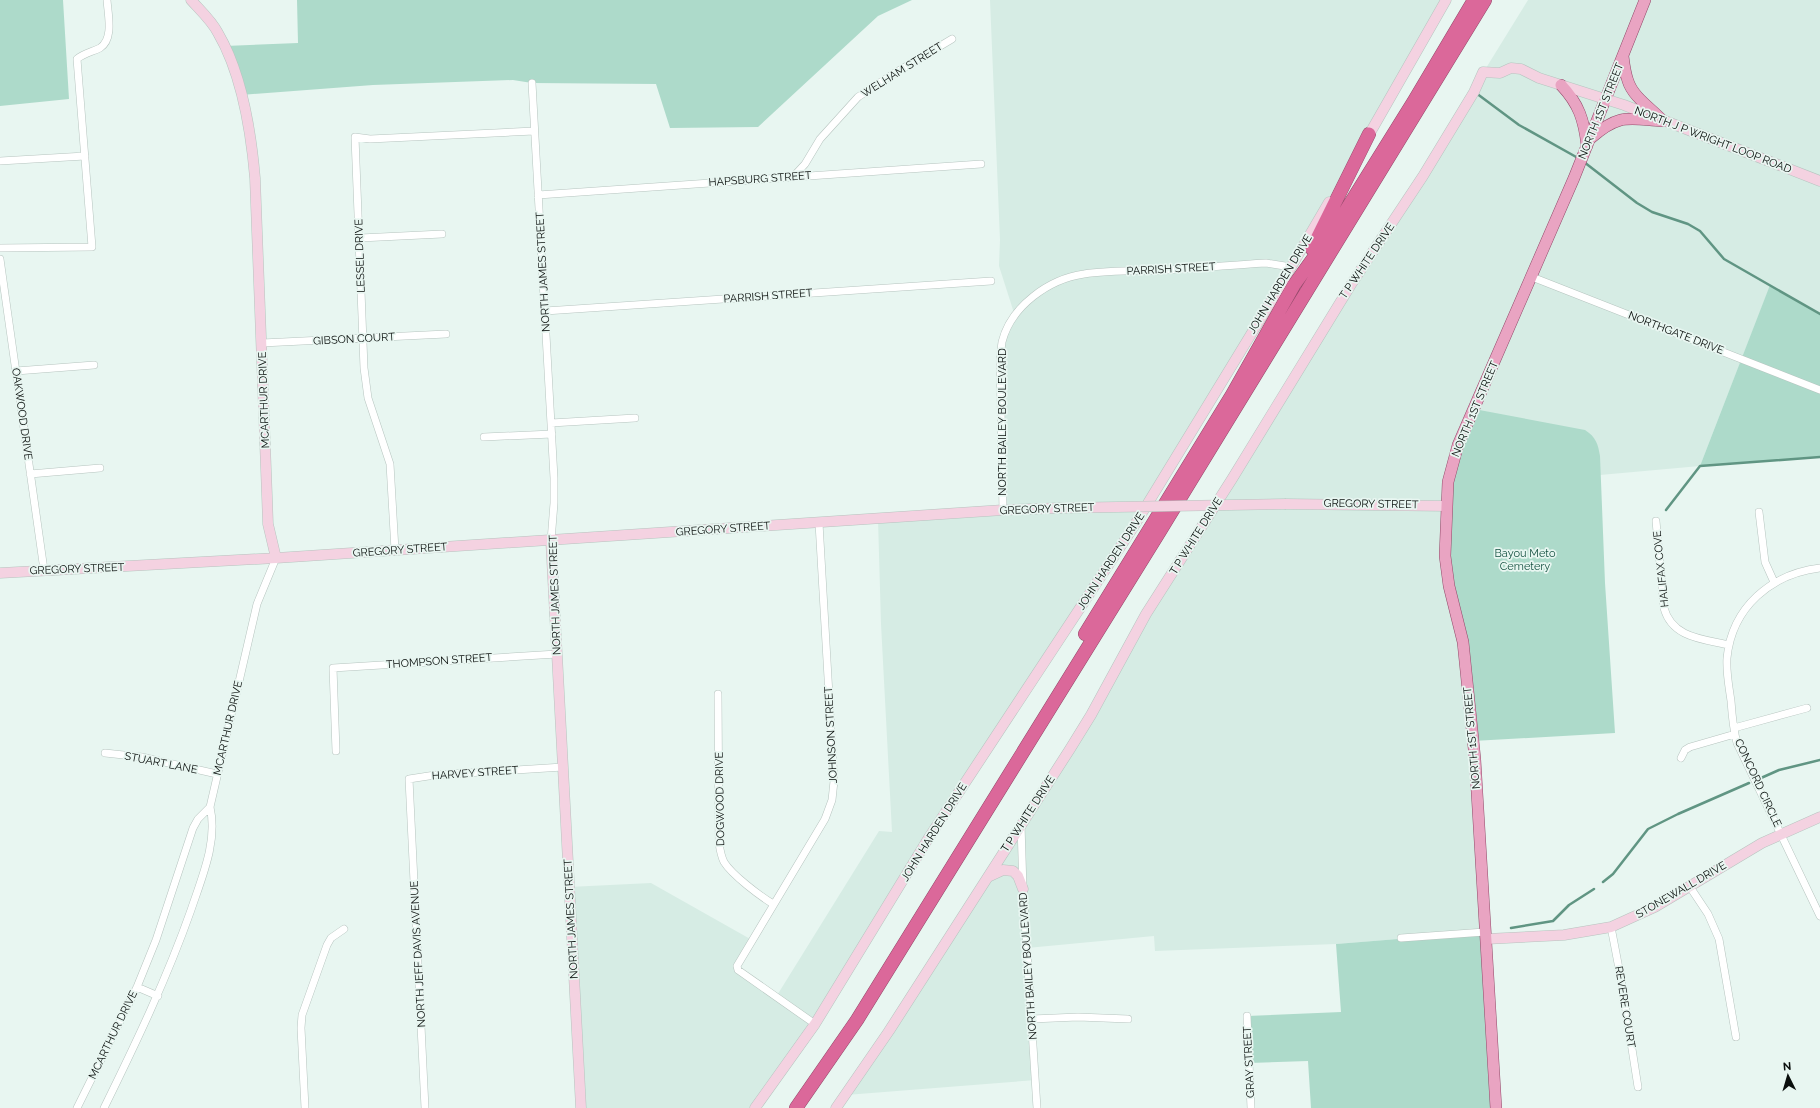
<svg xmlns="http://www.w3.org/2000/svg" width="1820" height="1108" font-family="Raleway,sans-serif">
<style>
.built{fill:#d6ece4}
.green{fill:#addaca}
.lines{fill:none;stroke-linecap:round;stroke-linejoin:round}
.stream{stroke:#609583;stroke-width:2.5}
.street-casing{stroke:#b6c4bf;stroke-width:8}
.secondary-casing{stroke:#b6c4bf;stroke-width:11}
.primary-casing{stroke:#924969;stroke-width:12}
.highway-casing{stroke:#924969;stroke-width:14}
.street{stroke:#fff;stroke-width:7}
.secondary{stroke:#f4d2e1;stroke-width:10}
.primary{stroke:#e9a4c2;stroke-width:11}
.highway{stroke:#db689a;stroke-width:13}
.secondary-bridge-casing{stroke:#b6c4bf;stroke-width:11;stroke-linecap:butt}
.secondary-bridge{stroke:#f4d2e1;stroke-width:10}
.labels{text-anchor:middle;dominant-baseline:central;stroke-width:3.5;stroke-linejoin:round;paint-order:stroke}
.street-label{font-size:11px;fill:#0a0f0d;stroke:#e8f6f1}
.park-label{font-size:11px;fill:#155141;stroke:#e8f6f1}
</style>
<rect width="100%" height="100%" fill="#e8f6f1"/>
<!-- built -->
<path class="built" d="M 990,0 L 1446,0 L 1276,292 L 1186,440 L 755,1108 L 581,1108 L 569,887 L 651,883 L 752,940 L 737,966 L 776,997 L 879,831 L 892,832 L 881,624 L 878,519 L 1003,510 L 1002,342 L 1015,316 L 999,266 L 1000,240 Z
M 1528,0 L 1820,0 L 1820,316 L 1770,286 L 1700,466 L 1600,475 L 1600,456 L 1458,616 L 1485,932 L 1336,944 L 1155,951 L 1154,936 L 1027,948 L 1036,1080 L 846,1095 L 884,1040 L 1133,640 Z"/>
<!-- green -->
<path class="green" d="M 0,0 L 63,0 L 69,99 L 0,106 Z
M 297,0 L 912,0 L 878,16 L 758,127 L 670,128 L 656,84 L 532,83 L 513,80 L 373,85 L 241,95 L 225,46 L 298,43 Z
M 1770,285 L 1820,314 L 1820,457 L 1700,466 Z
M 1474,409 L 1585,430 C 1596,437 1598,444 1600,456 L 1605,583 L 1615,733 L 1473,741 L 1449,591 L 1448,482 Z
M 1485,932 L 1496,1108 L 1311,1108 L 1308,1061 L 1249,1063 L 1247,1016 L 1341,1012 L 1336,944 Z"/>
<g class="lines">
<!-- stream -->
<path class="stream" d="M 1476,93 L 1519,125 L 1578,158
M 1584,162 L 1637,203 L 1652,212 L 1688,224 L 1700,231 L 1724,259 L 1820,314
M 1666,510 L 1700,466 L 1820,457
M 1761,778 L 1779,770 L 1820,760
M 1603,882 L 1613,874 L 1648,829 L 1678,814 L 1749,783
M 1511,928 L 1553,921 L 1569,905 L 1594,889"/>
<!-- street casing -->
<g class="street-casing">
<path id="street" d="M 532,83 L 554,478 L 554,503 L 551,541
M 0,161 L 85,156
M 793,177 L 805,164 L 820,139 L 858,97 L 890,76 L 952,39
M 538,195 L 981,164
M 360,238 L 442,234
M 0,248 L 92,247 L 77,59 C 84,53 92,52 100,48 C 114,39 108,15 107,0
M 0,259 L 44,570
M 1532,277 L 1820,390
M 545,311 L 991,281
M 262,343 L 446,334
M 16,371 L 94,365
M 551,423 L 635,418
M 484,437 L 552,434
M 30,474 L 100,468
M 1003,510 L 1000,360 C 1001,354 1001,348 1002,342 C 1011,306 1049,279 1084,274 C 1108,270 1141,271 1166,270 C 1199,268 1232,265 1266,263 L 1291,267
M 1759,512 L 1765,562 L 1774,582
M 1656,521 L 1664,608 C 1672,638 1703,639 1729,645
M 395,550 L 390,464 L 368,398 L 364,368 L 355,137 L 370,139 L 534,131
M 1820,568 C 1771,574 1732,607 1727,658 C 1726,672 1729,687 1731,701 C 1732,715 1733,729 1737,743 L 1820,916
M 718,694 L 719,843 C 720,850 721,856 724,862 C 732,875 760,896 773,904
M 1734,728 L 1807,708
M 336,751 L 333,668 L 557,654
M 105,753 L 142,757 L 217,774
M 1681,758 L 1685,750 L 1690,747 L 1735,734
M 1021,825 L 1023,889 L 1037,1108
M 1690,887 L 1708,914 L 1719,939 L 1736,1037
M 1611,927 L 1621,979 L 1638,1087
M 1401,938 L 1485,932
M 137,987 L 158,996
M 1247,1016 L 1251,1108
M 1032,1019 L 1078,1017 L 1128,1019
M 815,1024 L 738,970 L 737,966 L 825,819 L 832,800 L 834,781 L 819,523
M 77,1108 L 137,987 L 156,940 L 193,828 L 198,819 L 210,807
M 104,1108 C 136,1043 167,978 191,910 C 202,877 218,841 210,807 L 257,604 L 276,558
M 305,1108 L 301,1028 L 302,1015 L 327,945 L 331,938 L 344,929
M 425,1108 L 409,779 L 435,775 L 563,767"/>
</g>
<!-- secondary casing -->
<g class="secondary-casing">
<path id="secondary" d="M 191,0 C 200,10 212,21 218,33 C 242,74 251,131 255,178 L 267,496 L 268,524 L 276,558
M 1366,140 L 1446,0
M 1286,504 L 1447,506
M 551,541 L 581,1108
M 0,573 L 276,558 L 1003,510 L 1060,508
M 988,877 L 1003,870 L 1013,871 L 1018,876 L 1023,889
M 1486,939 L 1564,935 L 1611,927 L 1655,907 L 1762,843 L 1820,817
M 755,1108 L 815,1024 L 928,839 L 1134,526 L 1267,308 L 1329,202
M 836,1108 L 889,1031 L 1070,749 L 1091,715 L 1146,614 L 1232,479 L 1352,283 L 1423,176 L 1474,92 L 1483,72 L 1500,73 L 1511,68 L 1521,69 L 1539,78 L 1624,105 L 1820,181"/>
</g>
<!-- primary casing -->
<g class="primary-casing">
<path id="primary" d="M 1623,56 C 1624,64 1625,73 1628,81 C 1633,97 1651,108 1663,121
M 1561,85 C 1579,104 1584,120 1587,146
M 1591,138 C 1619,113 1628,119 1663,121
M 1496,1108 L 1475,759 L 1463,642 L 1449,586 L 1445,556 L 1448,482 L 1458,445 L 1574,178 L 1645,0"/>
</g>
<!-- highway casing -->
<g class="highway-casing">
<path id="highway" d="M 1312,249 L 1369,134
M 1085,634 L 1232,395 L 1294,285 L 1333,231 L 1414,101 L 1474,0
M 796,1108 L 857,1020 L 1160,531 L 1485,0"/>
</g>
<!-- street -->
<use href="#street" class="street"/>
<!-- secondary -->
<use href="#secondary" class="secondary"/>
<!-- primary -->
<use href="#primary" class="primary"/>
<!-- highway -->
<use href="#highway" class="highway"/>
<!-- secondary-bridge casing -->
<g class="secondary-bridge-casing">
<path id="secondary-bridge" d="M 1060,508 L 1286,504"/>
</g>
<!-- secondary-bridge -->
<use href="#secondary-bridge" class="secondary-bridge"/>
</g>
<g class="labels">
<!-- street labels -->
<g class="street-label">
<text transform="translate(902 70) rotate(-32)">WELHAM STREET</text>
<text transform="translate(1601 111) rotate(-68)">NORTH 1ST STREET</text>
<text transform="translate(1713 140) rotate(21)">NORTH J P WRIGHT LOOP ROAD</text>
<text transform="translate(760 179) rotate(-4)">HAPSBURG STREET</text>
<text transform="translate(360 256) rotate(-92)">LESSEL DRIVE</text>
<text transform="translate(1367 261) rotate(-56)">T P WHITE DRIVE</text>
<text transform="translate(1171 269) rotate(-3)">PARRISH STREET</text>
<text transform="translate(543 272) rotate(-93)">NORTH JAMES STREET</text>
<text transform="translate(1280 284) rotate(-59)">JOHN HARDEN DRIVE</text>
<text transform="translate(768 296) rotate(-4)">PARRISH STREET</text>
<text transform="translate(1676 333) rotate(21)">NORTHGATE DRIVE</text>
<text transform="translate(354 339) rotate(-3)">GIBSON COURT</text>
<text transform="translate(264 400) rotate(-92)">MCARTHUR DRIVE</text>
<text transform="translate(1475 409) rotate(-67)">NORTH 1ST STREET</text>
<text transform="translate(22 414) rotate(82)">OAKWOOD DRIVE</text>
<text transform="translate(1002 422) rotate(-90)">NORTH BAILEY BOULEVARD</text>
<text transform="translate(1371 504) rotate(1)">GREGORY STREET</text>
<text transform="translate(1047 509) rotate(-2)">GREGORY STREET</text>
<text transform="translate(723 529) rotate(-4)">GREGORY STREET</text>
<text transform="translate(1196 536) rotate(-58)">T P WHITE DRIVE</text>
<text transform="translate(400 550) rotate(-4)">GREGORY STREET</text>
<text transform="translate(1111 561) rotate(-57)">JOHN HARDEN DRIVE</text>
<text transform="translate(77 569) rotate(-2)">GREGORY STREET</text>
<text transform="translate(1661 569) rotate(-96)">HALIFAX COVE</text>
<text transform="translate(555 595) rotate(-92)">NORTH JAMES STREET</text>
<text transform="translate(439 661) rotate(-4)">THOMPSON STREET</text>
<text transform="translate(228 728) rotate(-77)">MCARTHUR DRIVE</text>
<text transform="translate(831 735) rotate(-93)">JOHNSON STREET</text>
<text transform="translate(1472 738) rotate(-95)">NORTH 1ST STREET</text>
<text transform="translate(161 763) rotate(11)">STUART LANE</text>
<text transform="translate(475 773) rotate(-4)">HARVEY STREET</text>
<text transform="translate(1758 783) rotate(65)">CONCORD CIRCLE</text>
<text transform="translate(720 799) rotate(-91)">DOGWOOD DRIVE</text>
<text transform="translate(1028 814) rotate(-57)">T P WHITE DRIVE</text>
<text transform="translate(934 832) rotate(-58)">JOHN HARDEN DRIVE</text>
<text transform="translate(1681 890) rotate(-30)">STONEWALL DRIVE</text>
<text transform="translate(571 919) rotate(-93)">NORTH JAMES STREET</text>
<text transform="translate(418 954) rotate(-93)">NORTH JEFF DAVIS AVENUE</text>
<text transform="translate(1028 966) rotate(-94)">NORTH BAILEY BOULEVARD</text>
<text transform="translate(1625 1007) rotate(81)">REVERE COURT</text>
<text transform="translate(113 1035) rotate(-64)">MCARTHUR DRIVE</text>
<text transform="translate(1249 1062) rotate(-93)">GRAY STREET</text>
</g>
<!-- park labels -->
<g class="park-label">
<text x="1525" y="553">Bayou Meto<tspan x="1525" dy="13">Cemetery</tspan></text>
</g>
</g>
<!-- north arrow -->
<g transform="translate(1788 1076) rotate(355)" stroke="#e8f6f1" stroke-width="3" paint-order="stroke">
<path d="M0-3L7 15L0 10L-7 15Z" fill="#0a0f0d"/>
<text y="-6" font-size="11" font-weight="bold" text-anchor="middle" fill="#0a0f0d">N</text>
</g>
</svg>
